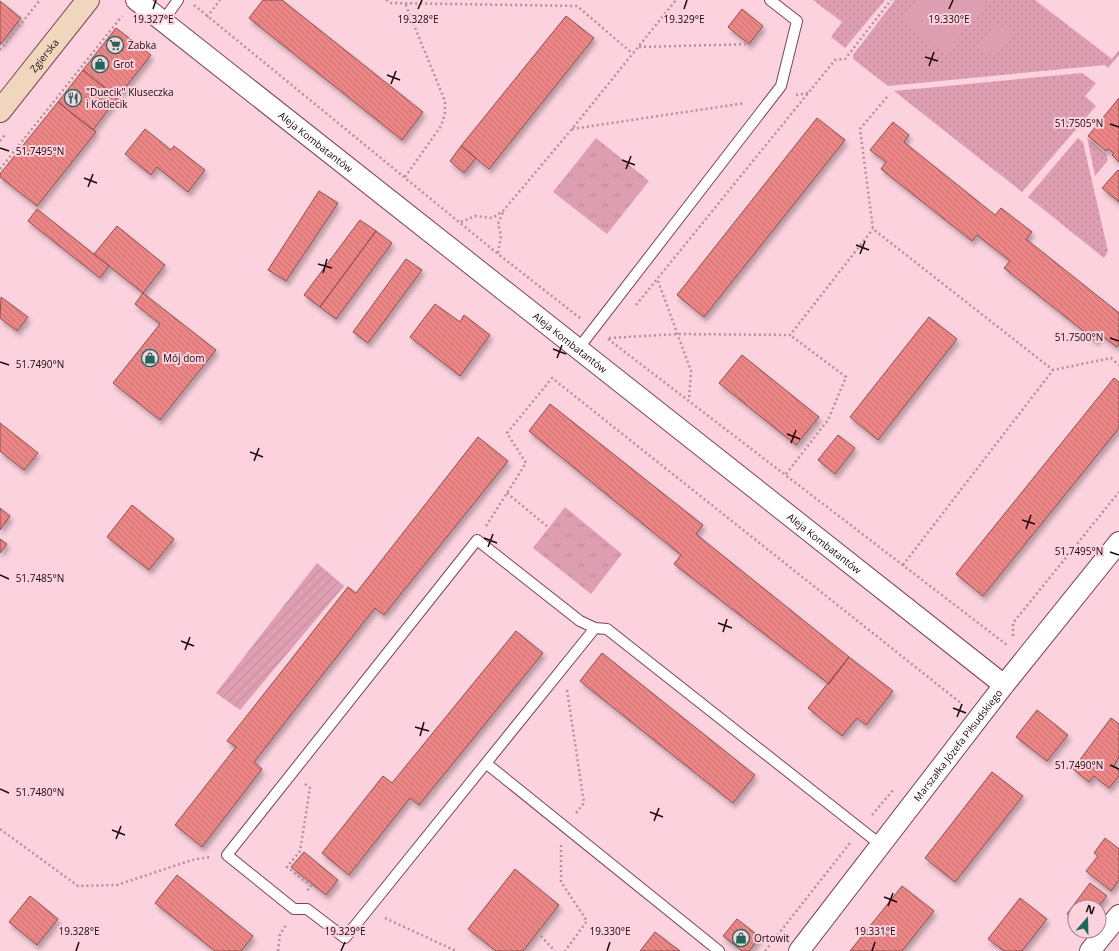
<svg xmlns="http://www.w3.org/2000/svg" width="1119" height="951" font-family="'Open Sans',sans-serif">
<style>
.grass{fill:url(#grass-dots)}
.park{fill:url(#park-tufts)}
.garden{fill:url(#garden-furrows)}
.pitch{fill:#de9eb1}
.building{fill:url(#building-back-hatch);stroke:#8a4f4f;filter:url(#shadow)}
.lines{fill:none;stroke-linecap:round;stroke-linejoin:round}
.service-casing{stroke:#7d4557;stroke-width:12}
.minor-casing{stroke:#7d4557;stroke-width:22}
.secondary-casing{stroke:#7d4557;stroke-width:24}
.path{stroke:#b3909a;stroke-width:2.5;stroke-dasharray:2 3;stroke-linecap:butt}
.service{stroke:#fff;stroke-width:10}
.minor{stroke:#fff;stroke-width:20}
.secondary{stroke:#f0d6bd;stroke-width:22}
.ticks{fill:none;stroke:#1c070e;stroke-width:1.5}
.labels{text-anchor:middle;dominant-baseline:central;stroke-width:4;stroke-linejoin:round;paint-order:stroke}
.poi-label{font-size:10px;fill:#1c070e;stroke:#fbd2dd;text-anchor:start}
.street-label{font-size:10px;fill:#1c070e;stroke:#fbd2dd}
.ticks-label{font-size:10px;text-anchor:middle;fill:#1c070e;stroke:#fbd2dd;stroke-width:4;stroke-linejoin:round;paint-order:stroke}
</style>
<defs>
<pattern id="grass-dots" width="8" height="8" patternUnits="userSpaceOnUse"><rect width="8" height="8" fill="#de9eb1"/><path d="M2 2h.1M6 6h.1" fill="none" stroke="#be8797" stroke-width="1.8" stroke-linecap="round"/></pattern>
<pattern id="park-tufts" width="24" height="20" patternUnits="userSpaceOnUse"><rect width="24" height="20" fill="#de9eb1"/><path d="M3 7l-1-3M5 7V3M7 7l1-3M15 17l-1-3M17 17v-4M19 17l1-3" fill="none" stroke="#be8797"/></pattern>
<pattern id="garden-furrows" width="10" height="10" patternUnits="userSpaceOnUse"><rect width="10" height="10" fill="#de9eb1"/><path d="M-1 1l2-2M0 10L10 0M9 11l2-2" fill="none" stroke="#be8797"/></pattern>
<pattern id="building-back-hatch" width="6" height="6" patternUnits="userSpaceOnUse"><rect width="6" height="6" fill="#ec8586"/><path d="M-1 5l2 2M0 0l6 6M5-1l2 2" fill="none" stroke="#ca7172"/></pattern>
<filter id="shadow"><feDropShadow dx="2.5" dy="4.5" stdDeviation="2" flood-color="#0004"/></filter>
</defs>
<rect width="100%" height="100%" fill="#fbd2dd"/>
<!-- grass -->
<path class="grass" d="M 813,0 L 885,0 L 845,48 L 831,37 L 842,22 Z
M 895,0 L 1035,0 L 1112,59 L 1119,50 L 1119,55 L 1108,68 L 1105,65 L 888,86 L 853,59 L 853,55 Z
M 1082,73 L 1096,83 L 1085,96 L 1096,106 L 1022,192 L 894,91 Z
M 1087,137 L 1106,154 L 1108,160 L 1095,176 Z
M 1078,138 L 1083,142 L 1108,251 L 1104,258 L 1028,197 Z"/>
<!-- park -->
<path class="park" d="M 596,138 L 649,181 L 607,234 L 553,192 Z
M 565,507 L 622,554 L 591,594 L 533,548 Z"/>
<!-- garden -->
<path class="garden" d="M 317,563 L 344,586 L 240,710 L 216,693 Z"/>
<!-- pitch -->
<path class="pitch" d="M 919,0 L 988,0 L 945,55 L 902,21 Z
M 997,22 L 1011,33 L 993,56 L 979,45 Z"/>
<!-- building -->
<path class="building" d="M 263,0 L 282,0 L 423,112 L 402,140 L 249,18 Z
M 0,1 L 21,18 L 0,45 Z
M 742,9 L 763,26 L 749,44 L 728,27 Z
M 566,16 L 594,38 L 489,169 L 461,146 Z
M 116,28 L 151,55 L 117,98 L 83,70 Z
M 83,70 L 117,98 L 93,130 L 58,102 Z
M 1119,98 L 1119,162 L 1112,155 L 1114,153 L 1108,149 L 1106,151 L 1088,136 Z
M 58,102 L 96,132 L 37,206 L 0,177 L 0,174 Z
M 817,118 L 845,140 L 704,317 L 677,295 Z
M 893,122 L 909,135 L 904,142 L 995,215 L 1001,208 L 1032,232 L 1026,239 L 1119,313 L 1119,344 L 1117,347 L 1101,335 L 1096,341 L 1004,268 L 1010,261 L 977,235 L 972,241 L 881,169 L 886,162 L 870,150 Z
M 145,129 L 171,150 L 174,146 L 205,170 L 188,192 L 157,167 L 151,175 L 125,154 Z
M 461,146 L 476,158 L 464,173 L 450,161 Z
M 1118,170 L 1119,171 L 1119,202 L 1102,188 Z
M 319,191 L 338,203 L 286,281 L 268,270 Z
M 37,209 L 109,266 L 100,278 L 28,221 Z
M 360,220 L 376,231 L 320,307 L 304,295 Z
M 117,226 L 165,265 L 143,293 L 94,254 Z
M 376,231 L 392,243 L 336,319 L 320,307 Z
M 406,259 L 422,270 L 368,343 L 353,332 Z
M 143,293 L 216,350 L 160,420 L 113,383 L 160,324 L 135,304 Z
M 1,297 L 28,317 L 17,331 L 0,318 Z
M 435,304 L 460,322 L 464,315 L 490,335 L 460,376 L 410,337 Z
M 929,317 L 957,339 L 878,440 L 850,417 Z
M 742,355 L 819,417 L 796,445 L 719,383 Z
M 1114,378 L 1119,382 L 1119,428 L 983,596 L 956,574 Z
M 550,404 L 703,525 L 696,534 L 849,657 L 829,684 L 674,564 L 681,555 L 529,431 Z
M 0,423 L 38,453 L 24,470 L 0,451 Z
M 838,435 L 855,448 L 835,474 L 818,460 Z
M 478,437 L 508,461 L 384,615 L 375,608 L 254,762 L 262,769 L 202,847 L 175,825 L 236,747 L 227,741 L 348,587 L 356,593 Z
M 132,505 L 174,539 L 149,570 L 107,537 Z
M 0,508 L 10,516 L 0,530 Z
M 0,539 L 7,544 L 0,553 Z
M 516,631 L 543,653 L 419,805 L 410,798 L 349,875 L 322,853 L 383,776 L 392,783 Z
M 602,653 L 755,775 L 733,803 L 580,681 Z
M 849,657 L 893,691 L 866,725 L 857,718 L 842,736 L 808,708 Z
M 1037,710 L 1068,735 L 1047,761 L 1016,737 Z
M 1111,718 L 1119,724 L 1119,757 L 1114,766 L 1119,771 L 1119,776 L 1109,788 L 1094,776 L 1089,782 L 1073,769 Z
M 992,772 L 1023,796 L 955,882 L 925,858 Z
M 1105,838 L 1119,849 L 1119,880 L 1111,891 L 1086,871 L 1098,856 L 1094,853 Z
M 304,852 L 338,880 L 326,895 L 291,867 Z
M 515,869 L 559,905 L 523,951 L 496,951 L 468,929 Z
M 177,875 L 253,936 L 241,951 L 215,951 L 155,903 Z
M 1090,883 L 1107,896 L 1098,907 L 1075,907 L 1075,920 L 1067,914 Z
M 902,886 L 934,911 L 902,951 L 850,951 Z
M 30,896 L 58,919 L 37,945 L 9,922 Z
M 1020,898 L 1047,919 L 1022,951 L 1004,951 L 988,939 Z
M 737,919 L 760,937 L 749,951 L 742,951 L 723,936 Z
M 655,932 L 680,951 L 640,951 Z"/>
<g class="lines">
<!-- service casing -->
<g class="service-casing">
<path id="service" d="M 163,21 L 178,0
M 578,349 L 781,86 L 797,21 L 770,0
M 477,540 L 580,621 L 595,628 L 345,938 L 307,909 L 294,909 L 227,855 Z
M 595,628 L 607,629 L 881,845
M 487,764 L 719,951"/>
</g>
<!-- minor casing -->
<g class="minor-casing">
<g id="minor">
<path id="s1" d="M 136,0 L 1004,685"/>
<path id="s2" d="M 799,951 L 1004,685 L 1119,542"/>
<path d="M 1090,951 L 1119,915"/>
</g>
</g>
<!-- secondary casing -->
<g class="secondary-casing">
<g id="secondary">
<path id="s3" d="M 0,111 L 88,0"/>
</g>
</g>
<!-- path -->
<path class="path" d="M 386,0 L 391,3 L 577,6 L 633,54
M 194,5 L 498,254 L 580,318
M 207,17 L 220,0
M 639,47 L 753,44
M 0,50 L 40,0
M 796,95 L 808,93
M 887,97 L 860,129 L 873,229 L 1053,370
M 572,129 L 745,103
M 0,141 L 6,133
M 0,169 L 122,16
M 405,177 L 441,126 L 445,113 L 445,101 L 405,3
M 461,222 L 475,216 L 492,218 L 503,211 L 572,129 L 676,0
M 498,253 L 501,236 L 498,224 L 503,212
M 658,281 L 691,371 L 689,400
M 636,305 L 835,60 L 845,59 L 891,0
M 609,338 L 678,334 L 790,335 L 873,229
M 608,339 L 1007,645
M 786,474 L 828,420 L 846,377 L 790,335
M 507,493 L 549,528
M 486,526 L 526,463 L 507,433 L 552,378 L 962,704
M 903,565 L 1053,370 L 1111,358 L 1119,365
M 1013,636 L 1013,623 L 1119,492
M 567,690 L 584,803 L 576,813
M 305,784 L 310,788 L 300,851 L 287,867 L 311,886 L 307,891
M 872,815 L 893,790
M 0,829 L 78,886 L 117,885 L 192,860 L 210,857
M 561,845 L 561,882 L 587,921 L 565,951
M 385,918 L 456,951
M 541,936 L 555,951
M 278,951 L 280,934 L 287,924
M 765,951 L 850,843"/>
<!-- service -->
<use href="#service" class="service"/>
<!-- minor -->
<use href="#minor" class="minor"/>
<!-- secondary -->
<use href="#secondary" class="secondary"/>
</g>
<!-- ticks -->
<path class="ticks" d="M 153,9 L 156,0M 418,9 L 422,0M 684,9 L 687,0M 949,9 L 953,0M 925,57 L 938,61M 929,66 L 934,52M 387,75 L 400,80M 391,84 L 396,71M 1110,124 L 1119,127M 0,148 L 9,151M 622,160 L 635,165M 626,169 L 631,156M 84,178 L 97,183M 88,187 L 93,174M 856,245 L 869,250M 860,254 L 865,241M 318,264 L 332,268M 323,273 L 327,259M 1110,338 L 1119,341M 553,349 L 566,354M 557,358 L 562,345M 0,362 L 9,365M 787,434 L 800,439M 791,443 L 796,430M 250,452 L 263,457M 254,461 L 259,448M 1022,520 L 1035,524M 1026,529 L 1031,515M 484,538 L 497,543M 488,547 L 493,534M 1110,552 L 1119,555M 0,575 L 9,579M 718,623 L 732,628M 723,632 L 727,619M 181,641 L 194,646M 185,650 L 190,637M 953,708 L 966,713M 957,717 L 962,704M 415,727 L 429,731M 420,736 L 424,722M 1110,765 L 1119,769M 0,789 L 9,793M 650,812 L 663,817M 654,821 L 659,808M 112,830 L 125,835M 116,839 L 121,826M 884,897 L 897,902M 888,906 L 893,893M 76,951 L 79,942M 341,951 L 345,942M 607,951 L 610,942M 872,951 L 875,942"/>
<!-- icons -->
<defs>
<g id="supermarket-ring" transform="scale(0.9)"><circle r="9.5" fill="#fbd2dd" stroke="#21685c" stroke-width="1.5"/><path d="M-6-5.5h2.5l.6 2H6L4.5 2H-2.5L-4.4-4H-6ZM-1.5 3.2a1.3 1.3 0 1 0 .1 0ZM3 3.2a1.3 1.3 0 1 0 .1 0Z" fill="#21685c"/></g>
<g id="shop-ring" transform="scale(0.9)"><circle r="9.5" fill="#fbd2dd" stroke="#21685c" stroke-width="1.5"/><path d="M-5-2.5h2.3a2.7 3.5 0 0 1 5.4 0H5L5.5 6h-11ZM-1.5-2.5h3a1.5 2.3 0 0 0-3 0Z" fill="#21685c"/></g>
<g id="restaurant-ring" transform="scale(0.9)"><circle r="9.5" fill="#fbd2dd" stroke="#21685c" stroke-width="1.5"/><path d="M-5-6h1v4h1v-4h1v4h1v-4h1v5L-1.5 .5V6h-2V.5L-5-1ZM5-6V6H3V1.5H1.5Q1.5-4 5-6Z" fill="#21685c"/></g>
</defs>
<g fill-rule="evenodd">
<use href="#supermarket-ring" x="115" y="45"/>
<use href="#shop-ring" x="100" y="64"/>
<use href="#restaurant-ring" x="73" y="98"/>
<use href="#shop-ring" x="150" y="358"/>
<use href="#shop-ring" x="741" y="938"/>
</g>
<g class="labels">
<!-- poi labels -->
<g class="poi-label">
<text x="128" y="45">Żabka</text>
<text x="113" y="64">Grot</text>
<text x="86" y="92">"Duecik" Kluseczka<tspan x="86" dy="12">i Kotlecik</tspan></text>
<text x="163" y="358">Mój dom</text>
<text x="754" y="938">Ortowit</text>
</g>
<!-- street labels -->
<g class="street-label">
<text stroke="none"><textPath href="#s3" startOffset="71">Zgierska</textPath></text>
<text stroke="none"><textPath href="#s1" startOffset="229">Aleja Kombatantów</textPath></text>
<text stroke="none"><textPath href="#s1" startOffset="553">Aleja Kombatantów</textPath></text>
<text stroke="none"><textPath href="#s1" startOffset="877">Aleja Kombatantów</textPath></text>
<text stroke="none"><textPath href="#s2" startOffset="260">Marszałka Józefa Piłsudskiego</textPath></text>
</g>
</g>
<g class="ticks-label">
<text x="153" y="23">19.327°E</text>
<text x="418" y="23">19.328°E</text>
<text x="949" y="23">19.330°E</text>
<text x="684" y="23">19.329°E</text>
<text x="1079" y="127">51.7505°N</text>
<text x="40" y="155">51.7495°N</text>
<text x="1079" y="341">51.7500°N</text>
<text x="40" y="368">51.7490°N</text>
<text x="1079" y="555">51.7495°N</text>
<text x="40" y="582">51.7485°N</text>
<text x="1079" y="769">51.7490°N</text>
<text x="40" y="796">51.7480°N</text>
<text x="79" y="935">19.328°E</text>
<text x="345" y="935">19.329°E</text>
<text x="610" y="935">19.330°E</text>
<text x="875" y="935">19.331°E</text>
</g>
<!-- north arrow -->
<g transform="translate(1087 919) rotate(20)"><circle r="19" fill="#fbd2dd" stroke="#a2818a"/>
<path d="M0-3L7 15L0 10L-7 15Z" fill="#21685c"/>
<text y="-6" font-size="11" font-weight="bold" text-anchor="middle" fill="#1c070e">N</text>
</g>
</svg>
